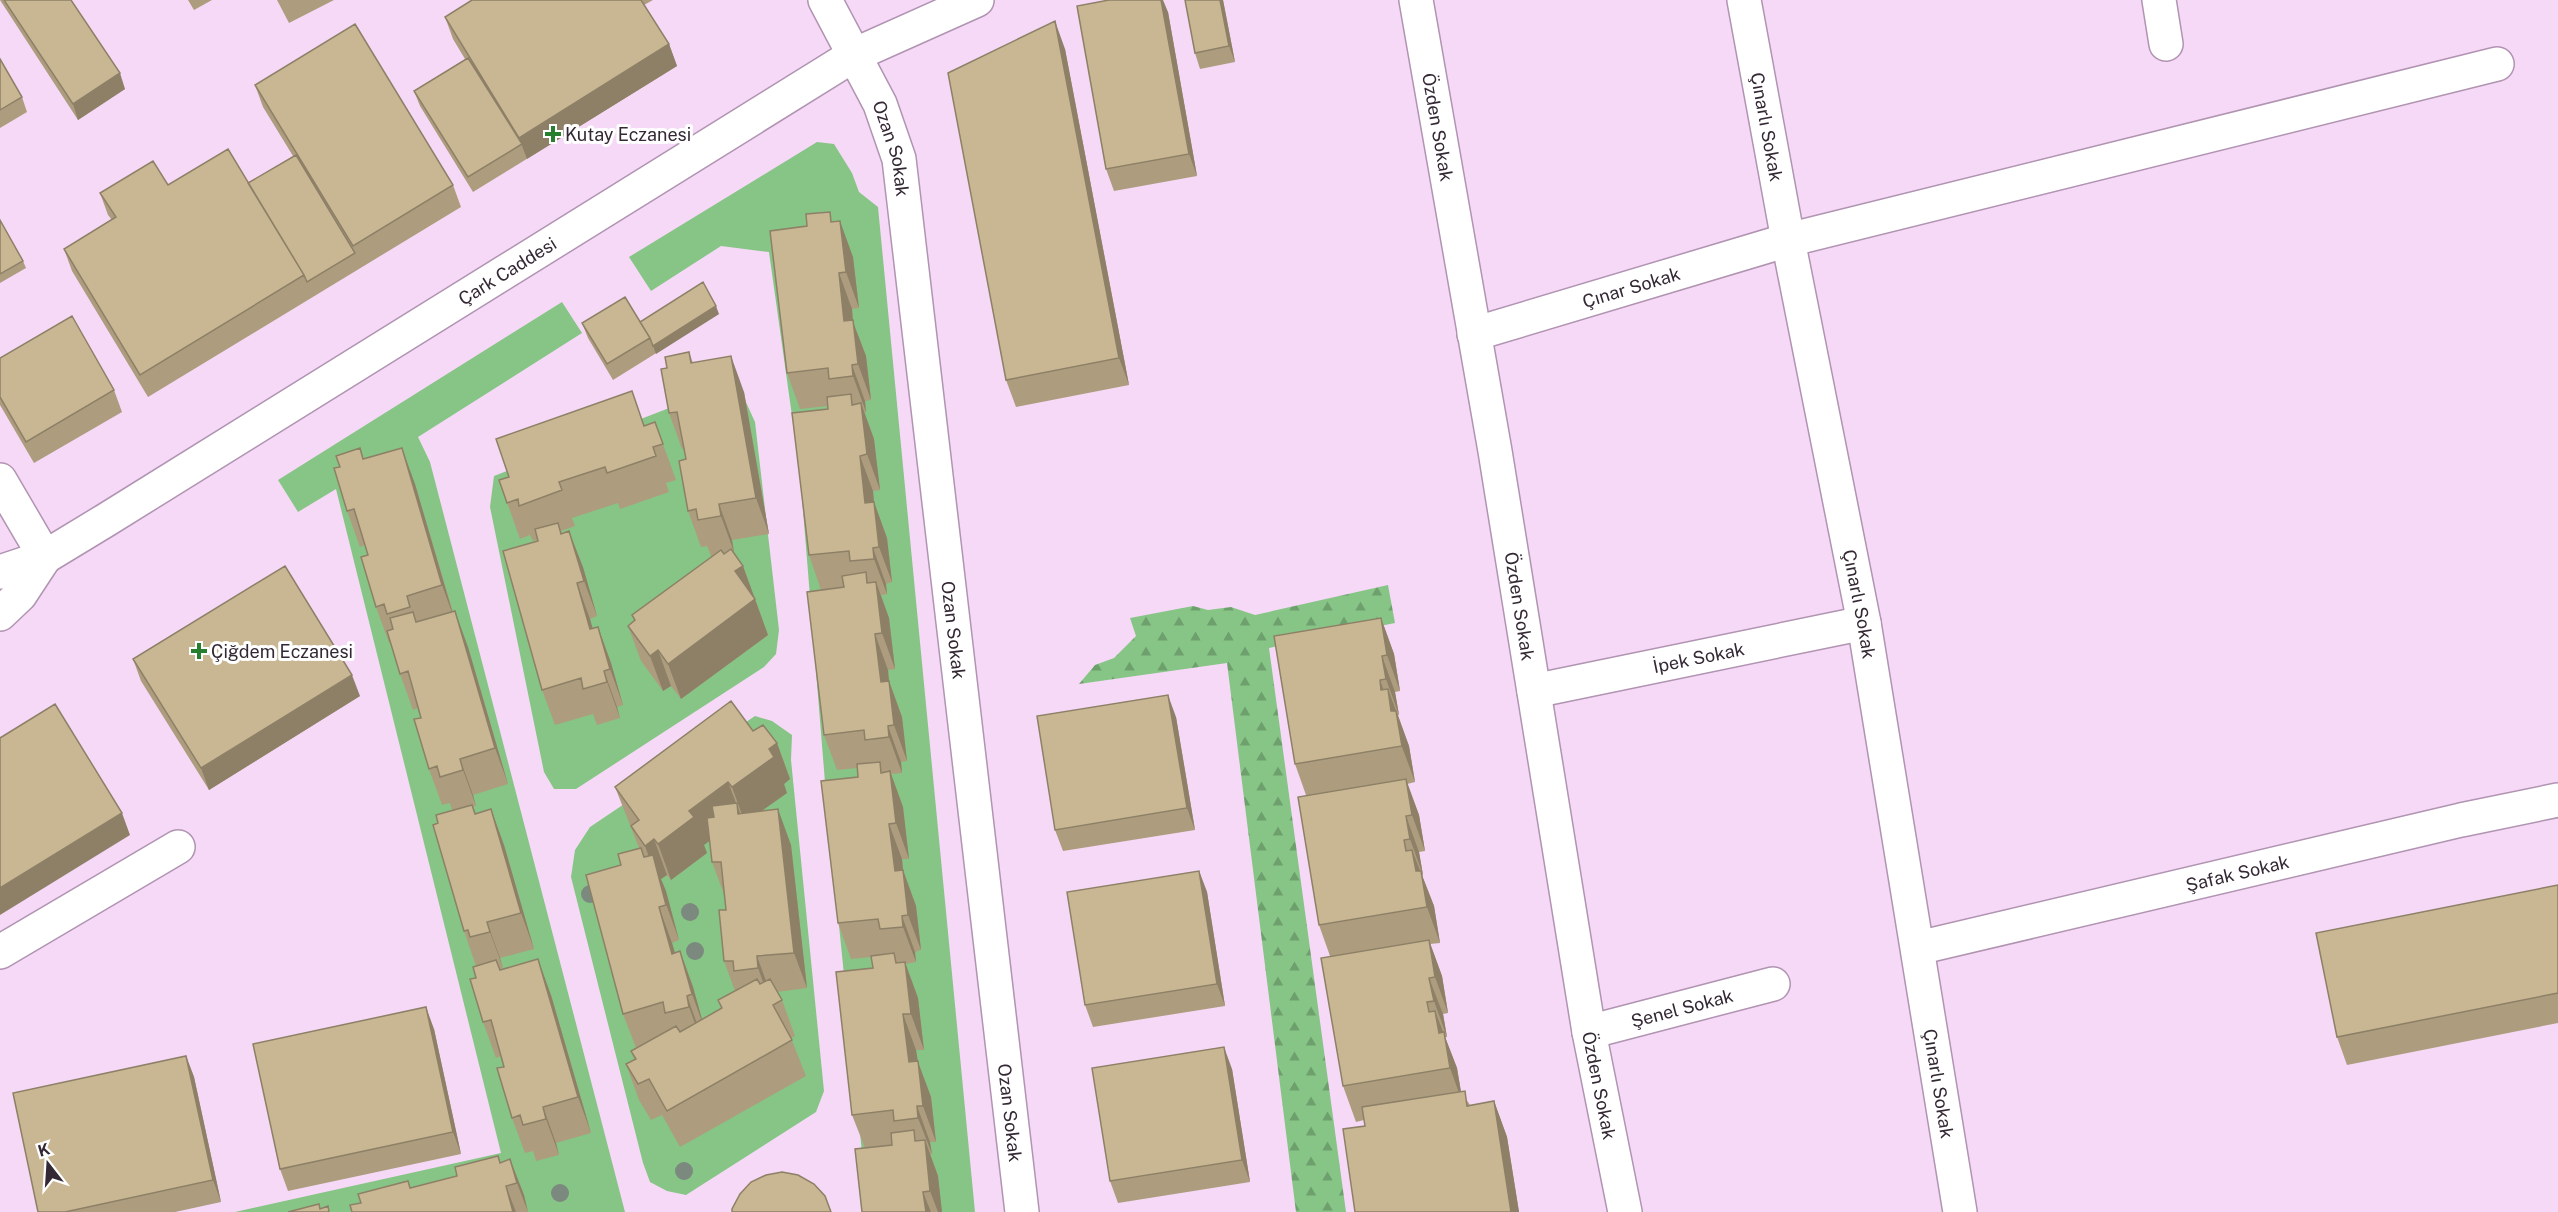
<svg xmlns="http://www.w3.org/2000/svg" width="2558" height="1212" font-family="'Public Sans',sans-serif">
<style>
.green{fill:#86c586}
.forest{fill:url(#forest-firs)}
.lines{fill:none;stroke-linecap:round;stroke-linejoin:round}
.minor-casing{stroke:#b094b1;stroke-width:36}
.major-casing{stroke:#b094b1;stroke-width:36}
.minor{stroke:#fff;stroke-width:33}
.major{stroke:#fff;stroke-width:33}
.tree{fill:#7c897f}
.wall{fill:#ad9d7e;fill-rule:evenodd}
.shaded-wall{fill:#8d8067}
.building{fill:#c9b793;stroke:#8d8067;stroke-width:1.5}
.poi-dot{fill:#267f2e;stroke:#fff;stroke-width:2}
.labels{text-anchor:middle;dominant-baseline:central;stroke-width:6;stroke-linejoin:round;paint-order:stroke}
.street-label{font-size:18px;fill:#332833;stroke:#fff}
.poi-label{font-size:18px;fill:#332833;stroke:#fff;text-anchor:start}
</style>
<defs>
<pattern id="forest-firs" width="22" height="20" patternUnits="userSpaceOnUse" patternTransform="scale(1.5)"><rect width="22" height="20" fill="#86c586"/><path d="M5 1l3.5 6h-7zM16 11l3.5 6h-7z" fill="#6ea06e"/></pattern>
</defs>
<rect width="100%" height="100%" fill="#f6d9f7"/>
<!-- green -->
<path class="green" d="M 817,142 L 834,144 L 852,173 L 859,192 L 878,207 L 975,1212 L 868,1212 L 827,807 L 800,473 L 769,252 L 721,246 L 651,291 L 629,257 Z
M 562,302 L 582,333 L 418,437 L 430,462 L 625,1212 L 235,1212 L 501,1153 L 336,489 L 298,512 L 278,480 Z
M 740,389 L 755,422 L 779,630 L 776,654 L 764,667 L 576,789 L 554,789 L 544,772 L 490,507 L 494,476 L 713,391 Z
M 755,716 L 772,721 L 792,735 L 791,760 L 824,1091 L 816,1112 L 686,1195 L 667,1191 L 650,1182 L 643,1163 L 571,877 L 575,850 L 590,827 Z"/>
<!-- forest -->
<path class="forest" d="M 1388,585 L 1395,623 L 1269,648 L 1346,1212 L 1296,1212 L 1227,663 L 1079,684 L 1095,665 L 1114,658 L 1136,636 L 1130,618 L 1193,606 L 1208,610 L 1231,607 L 1255,615 Z"/>
<g class="lines">
<!-- minor casing -->
<g class="minor-casing">
<g id="minor">
<path id="s1" d="M 825,0 L 880,104 L 899,159 L 1022,1212"/>
<path id="s2" d="M 1416,0 L 1495,451 L 1589,1032 L 1625,1212"/>
<path id="s3" d="M 1744,0 L 1788,240 L 1864,623 L 1960,1212"/>
<path d="M 2159,0 L 2166,44"/>
<path id="s4" d="M 1474,334 L 1788,240 L 2497,64"/>
<path d="M 0,480 L 45,557"/>
<path id="s5" d="M 1534,691 L 1864,623"/>
<path id="s6" d="M 1918,948 L 2461,820 L 2558,800"/>
<path d="M 0,952 L 178,847"/>
<path id="s7" d="M 1589,1032 L 1773,984"/>
</g>
</g>
<!-- major casing -->
<g class="major-casing">
<g id="major">
<path id="s8" d="M 0,572 L 45,557 L 106,520 L 854,55 L 977,0"/>
<path d="M 0,614 L 20,595 L 45,557"/>
</g>
</g>
<!-- minor -->
<use href="#minor" class="minor"/>
<!-- major -->
<use href="#major" class="major"/>
</g>
<!-- trees -->
<g class="tree">
<circle cx="590" cy="894" r="9"/>
<circle cx="690" cy="912" r="9"/>
<circle cx="695" cy="951" r="9"/>
<circle cx="684" cy="1171" r="9"/>
<circle cx="560" cy="1193" r="9"/>
</g>
<!-- wall -->
<path class="wall" d="M 0,0 L 71,0 L 125,89 L 78,120 Z
M 188,0 L 212,0 L 194,10 Z
M 277,0 L 334,0 L 289,23 Z
M 472,0 L 653,0 L 644,5 L 669,44 L 677,66 L 473,192 L 420,106 L 414,91 L 465,59 L 453,39 L 445,17 Z
M 1185,0 L 1223,0 L 1235,62 L 1200,69 L 1195,53 Z
M 1168,12 L 1197,176 L 1114,191 L 1106,169 Z
M 1065,49 L 1129,385 L 1016,407 L 1006,380 Z
M 0,59 L 22,97 L 27,112 L 0,128 Z
M 255,85 L 453,185 L 461,207 L 148,397 L 72,271 L 64,249 L 112,220 L 108,215 L 100,193 L 168,185 L 248,183 L 293,156 L 263,107 Z
M 0,220 L 23,261 L 26,268 L 0,283 Z
M 833,222 L 853,257 L 859,308 L 852,309 L 853,322 L 866,356 L 871,400 L 865,401 L 866,412 L 864,413 L 874,439 L 880,490 L 873,491 L 874,502 L 887,538 L 892,582 L 886,584 L 887,594 L 881,595 L 889,618 L 895,669 L 888,670 L 889,681 L 902,717 L 907,761 L 901,762 L 902,773 L 891,774 L 903,807 L 909,859 L 902,859 L 903,870 L 916,906 L 921,950 L 915,952 L 916,962 L 905,964 L 918,998 L 924,1050 L 916,1050 L 918,1062 L 931,1097 L 936,1142 L 930,1142 L 932,1154 L 930,1154 L 938,1176 L 942,1212 L 862,1212 L 865,1148 L 852,1115 L 873,968 L 871,957 L 851,959 L 838,923 L 858,777 L 857,768 L 837,770 L 824,735 L 821,590 L 809,555 L 828,409 L 828,406 L 800,409 L 787,373 L 807,226 Z
M 719,314 L 613,380 L 588,338 L 582,323 L 640,322 Z
M 689,352 L 693,363 L 744,392 L 769,534 L 732,540 L 734,552 L 733,552 L 743,566 L 768,635 L 681,699 L 671,686 L 663,691 L 641,661 L 628,626 L 634,621 L 632,615 L 713,556 L 711,556 L 707,546 L 701,547 L 688,511 L 686,459 L 684,448 L 682,449 L 669,413 L 667,368 Z
M 0,358 L 114,390 L 122,412 L 34,463 L 0,405 Z
M 655,422 L 676,480 L 666,483 L 669,492 L 620,509 L 618,503 L 572,518 L 575,526 L 561,531 L 583,567 L 597,616 L 590,619 L 592,628 L 598,627 L 611,663 L 623,705 L 617,707 L 620,718 L 597,725 L 593,714 L 555,725 L 542,690 L 538,541 L 538,540 L 533,541 L 530,535 L 520,539 L 499,480 Z
M 364,459 L 415,484 L 453,612 L 468,647 L 508,784 L 473,795 L 476,806 L 473,807 L 476,814 L 491,809 L 504,845 L 534,949 L 500,958 L 503,968 L 500,969 L 500,970 L 551,995 L 591,1133 L 556,1143 L 559,1155 L 536,1161 L 533,1151 L 525,1153 L 512,1118 L 504,1067 L 501,1056 L 496,1058 L 483,1022 L 476,978 L 476,966 L 464,931 L 438,823 L 452,810 L 450,803 L 442,805 L 429,769 L 421,718 L 418,708 L 413,710 L 400,674 L 390,642 L 389,643 L 376,607 L 368,555 L 365,545 L 360,547 L 347,511 Z
M 1381,618 L 1394,654 L 1400,691 L 1395,692 L 1399,715 L 1398,715 L 1409,746 L 1415,782 L 1407,784 L 1419,815 L 1425,851 L 1419,852 L 1423,875 L 1422,875 L 1434,906 L 1440,943 L 1430,944 L 1442,976 L 1448,1013 L 1443,1014 L 1447,1037 L 1445,1037 L 1457,1068 L 1461,1092 L 1470,1105 L 1494,1101 L 1507,1137 L 1519,1212 L 1355,1212 L 1365,1126 L 1364,1120 L 1356,1122 L 1343,1086 L 1330,956 L 1319,925 L 1306,795 L 1295,764 Z
M 133,659 L 360,696 L 209,790 L 141,681 Z
M 1176,717 L 1195,830 L 1063,851 L 1055,830 Z
M 753,731 L 777,743 L 790,779 L 784,784 L 787,793 L 761,811 L 791,845 L 807,988 L 777,992 L 782,1000 L 795,1036 L 791,1038 L 806,1076 L 680,1147 L 662,1115 L 651,1120 L 639,1100 L 626,1064 L 634,1059 L 631,1051 L 636,1048 L 623,1014 L 621,865 L 639,848 L 615,787 ZM 710,840 L 712,862 L 724,894 L 726,910 L 724,961 L 735,991 L 718,1000 L 721,1009 L 702,1019 L 693,987 L 680,951 L 675,953 L 672,943 L 679,940 L 666,891 L 661,879 L 667,875 L 671,880 L 707,853 L 704,845 Z
M 1199,871 L 1207,892 L 1225,1006 L 1093,1027 L 1085,1005 Z
M 2558,885 L 2558,1023 L 2347,1065 L 2337,1037 Z
M 434,1029 L 461,1154 L 288,1191 L 280,1169 Z
M 186,1056 L 194,1077 L 221,1202 L 175,1212 L 38,1212 Z
M 1232,1069 L 1250,1182 L 1118,1203 L 1110,1181 Z
M 510,1159 L 524,1195 L 528,1212 L 352,1212 L 361,1203 L 410,1188 L 457,1176 Z"/>
<!-- shaded-wall -->
<path class="shaded-wall" d="M 1161,0 L 1163,0 L 1168,12 L 1197,176 L 1189,154 Z
M 1220,0 L 1223,0 L 1235,62 L 1229,46 Z
M 1055,21 L 1065,49 L 1129,385 L 1119,358 Z
M 669,44 L 677,66 L 527,159 L 519,138 Z
M 120,73 L 125,89 L 78,120 L 73,104 Z
M 840,221 L 853,257 L 859,308 L 846,272 Z
M 839,273 L 852,309 L 853,322 L 866,356 L 871,400 L 858,364 L 844,321 Z
M 716,306 L 719,314 L 656,354 L 653,346 Z
M 731,356 L 744,392 L 769,534 L 756,498 Z
M 852,365 L 865,401 L 866,412 L 853,376 Z
M 861,403 L 874,439 L 880,490 L 867,454 Z
M 402,448 L 415,484 L 455,621 L 442,585 Z
M 860,456 L 873,491 L 874,502 L 887,538 L 892,582 L 879,547 L 865,503 Z
M 719,504 L 732,540 L 734,552 L 721,516 Z
M 569,531 L 583,567 L 597,616 L 584,581 Z
M 873,548 L 886,584 L 887,594 L 874,559 Z
M 743,566 L 768,635 L 681,699 L 668,664 L 735,571 Z
M 876,582 L 889,618 L 895,669 L 882,633 Z
M 577,583 L 590,619 L 603,665 L 590,629 Z
M 455,611 L 468,647 L 508,784 L 495,748 Z
M 1381,618 L 1394,654 L 1400,691 L 1387,655 Z
M 598,627 L 611,663 L 623,705 L 610,669 Z
M 875,634 L 888,670 L 889,681 L 902,717 L 907,761 L 894,725 L 881,682 Z
M 658,650 L 671,686 L 663,691 L 650,656 Z
M 1382,656 L 1395,692 L 1399,715 L 1386,679 Z
M 604,671 L 617,707 L 620,718 L 607,682 Z
M 352,675 L 360,696 L 209,790 L 201,768 Z
M 1380,680 L 1391,711 L 1388,689 L 1409,746 L 1415,782 L 1381,690 Z
M 1168,695 L 1176,717 L 1195,830 L 1187,808 Z
M 888,726 L 901,762 L 902,773 L 889,737 Z
M 777,743 L 790,779 L 784,784 L 787,793 L 745,823 L 732,787 L 769,749 Z
M 460,759 L 473,795 L 476,806 L 463,770 Z
M 890,771 L 903,807 L 909,859 L 896,823 Z
M 1406,779 L 1419,815 L 1425,851 L 1412,815 Z
M 728,782 L 750,839 L 739,819 L 704,845 L 707,853 L 671,880 L 658,844 L 689,811 Z
M 491,809 L 504,845 L 534,949 L 521,913 Z
M 778,809 L 791,845 L 807,988 L 794,953 Z
M 122,813 L 130,835 L 0,915 L 0,888 Z
M 1406,816 L 1419,852 L 1423,875 L 1410,839 Z
M 889,824 L 902,859 L 903,870 L 916,906 L 921,950 L 908,915 L 895,871 Z
M 654,839 L 667,875 L 661,879 L 666,891 L 679,940 L 645,846 Z
M 1412,850 L 1434,906 L 1440,943 L 1427,907 L 1416,871 Z
M 1199,871 L 1207,892 L 1225,1006 L 1217,984 Z
M 659,907 L 672,943 L 686,990 L 672,954 Z
M 902,916 L 915,952 L 916,962 L 903,927 Z
M 487,922 L 500,958 L 503,968 L 490,932 Z
M 1429,940 L 1442,976 L 1448,1013 L 1435,977 Z
M 680,951 L 693,987 L 705,1030 L 692,994 Z
M 757,956 L 770,992 L 771,1004 L 758,968 Z
M 538,959 L 551,995 L 591,1133 L 578,1097 Z
M 905,962 L 918,998 L 924,1050 L 911,1014 Z
M 1429,978 L 1443,1014 L 1447,1037 L 1434,1001 Z
M 687,996 L 700,1032 L 702,1043 L 689,1007 Z
M 426,1007 L 434,1029 L 461,1154 L 453,1132 Z
M 1435,1011 L 1457,1068 L 1463,1104 L 1450,1068 L 1439,1033 Z
M 903,1014 L 916,1050 L 918,1062 L 931,1097 L 936,1142 L 923,1106 L 909,1062 Z
M 1224,1047 L 1232,1069 L 1250,1182 L 1242,1160 Z
M 186,1056 L 194,1077 L 221,1202 L 213,1180 Z
M 1494,1101 L 1507,1137 L 1519,1212 L 1511,1212 Z
M 917,1106 L 930,1142 L 932,1154 L 918,1118 Z
M 543,1107 L 556,1143 L 559,1155 L 546,1119 Z
M 925,1140 L 938,1176 L 942,1212 L 938,1212 L 930,1191 Z
M 510,1159 L 524,1195 L 528,1212 L 517,1183 Z
M 506,1186 L 516,1212 L 513,1212 Z
M 923,1192 L 931,1212 L 926,1212 Z"/>
<!-- building -->
<path class="building" d="M 4,0 L 71,0 L 120,73 L 73,104 Z
M 472,0 L 641,0 L 669,44 L 519,138 L 445,17 Z
M 1109,0 L 1161,0 L 1189,154 L 1106,169 L 1077,6 Z
M 1185,0 L 1220,0 L 1229,46 L 1195,53 Z
M 1055,21 L 1119,358 L 1006,380 L 948,73 Z
M 355,24 L 453,185 L 353,246 L 255,85 Z
M 468,58 L 522,144 L 468,177 L 414,91 Z
M 0,59 L 22,97 L 0,110 Z
M 228,149 L 304,275 L 140,375 L 64,249 L 116,217 L 100,193 L 153,161 L 168,185 Z
M 296,155 L 355,253 L 307,282 L 304,275 L 248,183 Z
M 830,212 L 831,222 L 840,221 L 846,272 L 839,273 L 844,321 L 853,320 L 858,364 L 852,365 L 853,376 L 829,379 L 828,368 L 787,373 L 770,231 L 807,226 L 806,214 Z
M 0,220 L 23,261 L 0,274 Z
M 703,282 L 716,306 L 653,346 L 650,338 L 640,322 Z
M 625,297 L 650,338 L 607,364 L 582,323 Z
M 72,316 L 114,390 L 26,442 L 0,397 L 0,358 Z
M 689,352 L 691,363 L 731,356 L 756,498 L 719,504 L 721,516 L 698,520 L 696,509 L 688,511 L 679,461 L 686,459 L 677,412 L 669,413 L 661,369 L 667,368 L 665,357 Z
M 632,391 L 644,426 L 655,422 L 663,444 L 653,447 L 656,456 L 607,473 L 605,467 L 559,482 L 562,490 L 519,506 L 518,499 L 507,503 L 499,480 L 509,477 L 496,439 Z
M 851,394 L 852,405 L 861,403 L 867,454 L 860,456 L 865,503 L 874,502 L 879,547 L 873,548 L 874,559 L 850,561 L 849,551 L 809,555 L 792,413 L 828,409 L 827,397 Z
M 360,448 L 363,459 L 402,448 L 442,585 L 407,596 L 410,607 L 387,614 L 384,604 L 376,607 L 361,557 L 368,555 L 354,509 L 347,511 L 334,468 L 340,467 L 336,456 Z
M 558,523 L 561,534 L 569,531 L 584,581 L 577,583 L 590,629 L 598,627 L 610,669 L 604,671 L 607,682 L 583,689 L 581,678 L 542,690 L 503,551 L 538,541 L 535,529 Z
M 731,549 L 743,566 L 735,571 L 755,599 L 668,664 L 658,650 L 650,656 L 628,626 L 635,620 L 632,615 L 721,550 L 724,554 Z
M 285,566 L 352,675 L 201,768 L 133,659 Z
M 866,572 L 867,583 L 876,582 L 882,633 L 875,634 L 881,682 L 889,681 L 894,725 L 888,726 L 889,737 L 865,740 L 864,730 L 824,735 L 807,592 L 844,587 L 842,576 Z
M 455,611 L 495,748 L 460,759 L 463,770 L 440,777 L 437,766 L 429,769 L 414,719 L 421,718 L 408,671 L 400,674 L 387,631 L 393,629 L 390,618 L 413,612 L 416,622 Z
M 1381,618 L 1387,655 L 1382,656 L 1386,679 L 1380,680 L 1381,690 L 1388,689 L 1391,711 L 1396,711 L 1402,746 L 1295,764 L 1274,636 Z
M 1168,695 L 1187,808 L 1055,830 L 1037,716 Z
M 731,701 L 753,731 L 763,725 L 777,743 L 769,749 L 774,757 L 732,787 L 728,782 L 689,811 L 694,817 L 658,844 L 654,839 L 645,846 L 631,826 L 639,820 L 615,787 Z
M 55,704 L 122,813 L 0,888 L 0,738 Z
M 880,762 L 881,773 L 890,771 L 896,823 L 889,824 L 895,871 L 903,870 L 908,915 L 902,916 L 903,927 L 880,929 L 878,919 L 838,923 L 821,781 L 858,777 L 857,764 Z
M 1406,779 L 1412,815 L 1406,816 L 1410,839 L 1404,840 L 1406,851 L 1412,850 L 1416,871 L 1421,871 L 1427,907 L 1319,925 L 1298,797 Z
M 737,803 L 738,814 L 778,809 L 794,953 L 757,956 L 758,968 L 734,971 L 733,961 L 724,961 L 719,910 L 726,910 L 721,862 L 712,862 L 707,818 L 714,817 L 712,806 Z
M 472,805 L 475,814 L 491,809 L 521,913 L 487,922 L 490,932 L 470,937 L 468,930 L 464,931 L 433,825 L 438,823 L 436,815 Z
M 641,848 L 644,857 L 653,855 L 666,905 L 659,907 L 672,954 L 680,951 L 692,994 L 687,996 L 689,1007 L 665,1013 L 663,1002 L 623,1014 L 586,875 L 621,865 L 618,854 Z
M 1199,871 L 1217,984 L 1085,1005 L 1067,892 Z
M 2558,885 L 2558,993 L 2337,1037 L 2316,933 Z
M 1429,940 L 1435,977 L 1429,978 L 1434,1001 L 1427,1002 L 1429,1012 L 1435,1011 L 1439,1033 L 1444,1032 L 1450,1068 L 1343,1086 L 1321,958 Z
M 894,953 L 896,963 L 905,962 L 911,1014 L 903,1014 L 909,1062 L 918,1061 L 923,1106 L 917,1106 L 918,1118 L 894,1121 L 893,1110 L 852,1115 L 836,972 L 873,968 L 871,956 Z
M 538,959 L 578,1097 L 543,1107 L 546,1119 L 523,1125 L 520,1115 L 512,1118 L 497,1068 L 504,1067 L 491,1020 L 483,1022 L 470,979 L 476,978 L 473,967 L 496,960 L 500,970 Z
M 757,979 L 760,984 L 770,979 L 782,1000 L 773,1005 L 792,1040 L 667,1111 L 649,1079 L 638,1084 L 626,1064 L 636,1059 L 631,1051 L 676,1026 L 680,1032 L 722,1008 L 718,1000 Z
M 426,1007 L 453,1132 L 280,1169 L 253,1044 Z
M 1224,1047 L 1242,1160 L 1110,1181 L 1092,1068 Z
M 186,1056 L 213,1180 L 65,1212 L 38,1212 L 13,1093 Z
M 1465,1091 L 1467,1106 L 1494,1101 L 1511,1212 L 1355,1212 L 1343,1129 L 1365,1126 L 1362,1107 Z
M 914,1130 L 915,1141 L 925,1140 L 930,1191 L 923,1192 L 926,1212 L 862,1212 L 855,1149 L 892,1145 L 891,1133 Z
M 498,1156 L 500,1163 L 510,1159 L 517,1183 L 506,1186 L 513,1212 L 352,1212 L 350,1205 L 361,1203 L 358,1194 L 408,1181 L 410,1188 L 457,1176 L 455,1167 Z
M 782,1172 L 798,1175 L 814,1184 L 825,1196 L 831,1212 L 732,1212 L 732,1209 L 740,1194 L 751,1182 L 766,1175 Z
M 319,1204 L 320,1209 L 328,1206 L 329,1212 L 288,1212 Z"/>
<!-- markers -->
<g class="poi-dot">
<path d="M550 125h6v6h6v6h-6v6h-6v-6h-6v-6h6z"/>
<path d="M196 642h6v6h6v6h-6v6h-6v-6h-6v-6h6z"/>
</g>
<g class="labels">
<!-- street labels -->
<g class="street-label">
<text stroke="none"><textPath href="#s2" startOffset="129">Özden Sokak</textPath></text>
<text stroke="none"><textPath href="#s3" startOffset="129">Çınarlı Sokak</textPath></text>
<text stroke="none"><textPath href="#s1" startOffset="164">Ozan Sokak</textPath></text>
<text stroke="none"><textPath href="#s8" startOffset="591">Çark Caddesi</textPath></text>
<text stroke="none"><textPath href="#s4" startOffset="164">Çınar Sokak</textPath></text>
<text stroke="none"><textPath href="#s3" startOffset="615">Çınarlı Sokak</textPath></text>
<text stroke="none"><textPath href="#s2" startOffset="615">Özden Sokak</textPath></text>
<text stroke="none"><textPath href="#s1" startOffset="650">Ozan Sokak</textPath></text>
<text stroke="none"><textPath href="#s5" startOffset="168">İpek Sokak</textPath></text>
<text stroke="none"><textPath href="#s6" startOffset="328">Şafak Sokak</textPath></text>
<text stroke="none"><textPath href="#s7" startOffset="96">Şenel Sokak</textPath></text>
<text stroke="none"><textPath href="#s3" startOffset="1101">Çınarlı Sokak</textPath></text>
<text stroke="none"><textPath href="#s2" startOffset="1101">Özden Sokak</textPath></text>
<text stroke="none"><textPath href="#s1" startOffset="1136">Ozan Sokak</textPath></text>
</g>
<!-- poi labels -->
<g class="poi-label">
<text x="565" y="134">Kutay Eczanesi</text>
<text x="211" y="651">Çiğdem Eczanesi</text>
</g>
</g>
<!-- north arrow -->
<g transform="translate(48 1164) rotate(343)" stroke="#ffffff" stroke-width="4.5" paint-order="stroke">
<path d="M0-4.5L10 22L0 15L-10 22Z" fill="#332833"/>
<text y="-9" font-size="16" font-weight="bold" text-anchor="middle" fill="#332833">K</text>
</g>
</svg>
